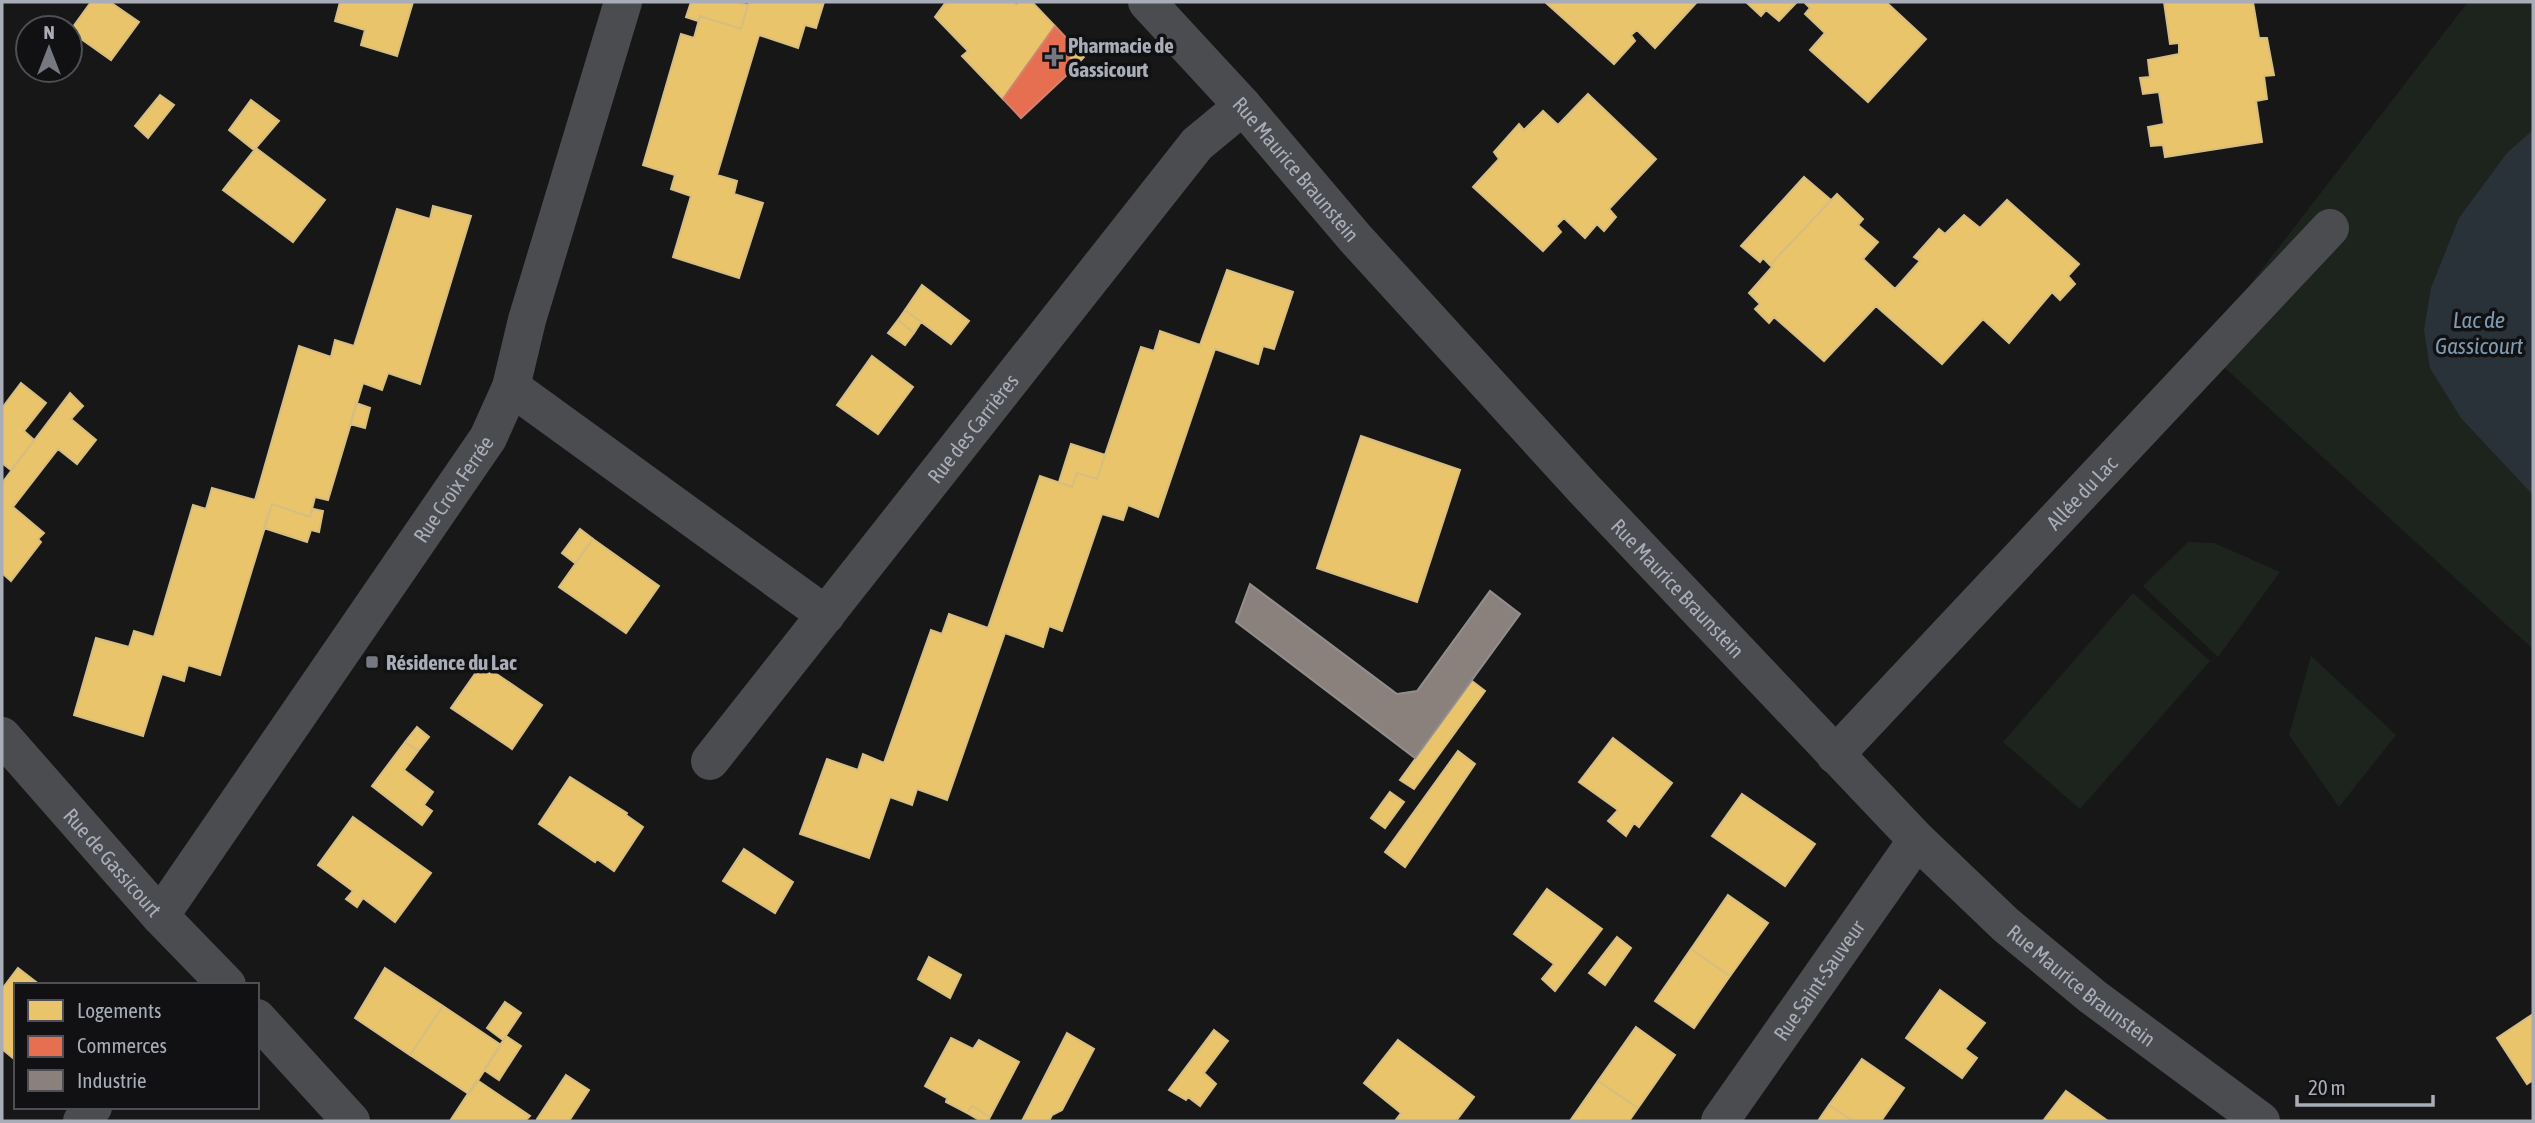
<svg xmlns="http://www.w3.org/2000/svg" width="2535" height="1123" font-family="'Asap Condensed',sans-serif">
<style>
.green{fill:#1d241e}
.water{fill:#2a3239}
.homes{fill:#e9c46a;stroke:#d6bd81;stroke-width:2}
.shops{fill:#e76f51;stroke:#d48270;stroke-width:2}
.industry{fill:#8a817c;stroke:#938e8e;stroke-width:2}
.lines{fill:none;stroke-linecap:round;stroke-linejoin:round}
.minor{stroke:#4b4c50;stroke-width:38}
.poi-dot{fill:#757880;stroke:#111113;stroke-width:2.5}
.labels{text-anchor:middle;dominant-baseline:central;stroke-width:7;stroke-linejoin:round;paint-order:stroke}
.poi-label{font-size:21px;font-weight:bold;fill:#a8adb8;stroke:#111113;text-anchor:start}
.street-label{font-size:21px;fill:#a8adb8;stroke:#111113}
.water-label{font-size:23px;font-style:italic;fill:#7f9bb3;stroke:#111113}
</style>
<rect width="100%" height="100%" fill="#171717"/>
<!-- green -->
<path class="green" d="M 2468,2 L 2533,2 L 2533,649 L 2202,347 Z
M 2188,542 L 2214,543 L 2280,572 L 2218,657 L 2143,586 Z
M 2133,593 L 2210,661 L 2080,809 L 2003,742 Z
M 2311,656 L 2396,735 L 2339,807 L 2289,735 Z"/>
<!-- water -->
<path class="water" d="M 2533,130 L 2533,495 L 2461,418 L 2430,368 L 2424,330 L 2431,288 L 2459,218 L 2507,153 Z"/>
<!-- homes -->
<path class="homes" d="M 91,2 L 110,2 L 139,22 L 111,60 L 70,31 Z
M 340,2 L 413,2 L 397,56 L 361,45 L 365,30 L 335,21 Z
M 691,2 L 736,2 L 748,5 L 741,29 L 700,16 L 698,21 L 686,17 Z
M 749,2 L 824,2 L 816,28 L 805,25 L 798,48 L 759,35 L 717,175 L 737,181 L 734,194 L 763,203 L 739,278 L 673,257 L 691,196 L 671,189 L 675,175 L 643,165 L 681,34 L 694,38 L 700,16 L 741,29 Z
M 946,2 L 1013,2 L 1016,5 L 1020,2 L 1032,2 L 1055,26 L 1003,99 L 962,56 L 968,51 L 935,17 Z
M 1545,2 L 1697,2 L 1655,48 L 1637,30 L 1631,35 L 1635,41 L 1614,64 Z
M 1748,2 L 1797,2 L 1779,21 L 1766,10 L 1761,16 L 1747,3 Z
M 1804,2 L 1886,2 L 1926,39 L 1868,102 L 1810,50 L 1825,33 L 1805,14 L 1810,8 Z
M 2164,2 L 2253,2 L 2259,38 L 2267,38 L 2274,75 L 2264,76 L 2267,99 L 2256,101 L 2262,142 L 2165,157 L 2163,145 L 2151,146 L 2148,127 L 2164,124 L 2159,92 L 2143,94 L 2140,78 L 2150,77 L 2148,60 L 2179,54 L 2179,43 L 2170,44 Z
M 1069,41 L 1084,57 L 1069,73 Z
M 1588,94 L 1656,159 L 1609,209 L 1616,217 L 1604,231 L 1597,224 L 1585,238 L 1564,218 L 1556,226 L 1561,232 L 1543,251 L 1473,187 L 1499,159 L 1494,152 L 1519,124 L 1524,130 L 1543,111 L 1558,125 Z
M 160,95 L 174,105 L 148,138 L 135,126 Z
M 251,100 L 279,121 L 254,150 L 229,130 Z
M 256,148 L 325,200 L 293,242 L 223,190 Z
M 1804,177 L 1831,200 L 1770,265 L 1763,258 L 1760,262 L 1741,246 Z
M 1837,194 L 1863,219 L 1858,225 L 1878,242 L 1863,259 L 1895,289 L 1920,261 L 1914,257 L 1939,229 L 1945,234 L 1964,215 L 1980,228 L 2007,200 L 2079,264 L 2068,276 L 2075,284 L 2060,300 L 2052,292 L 2009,343 L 1983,319 L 1942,364 L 1876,306 L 1824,361 L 1774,317 L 1769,323 L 1755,309 L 1760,304 L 1749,293 L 1772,267 L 1770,265 Z
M 433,206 L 471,216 L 420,384 L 388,373 L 382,390 L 363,383 L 328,500 L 315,497 L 310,517 L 272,504 L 220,675 L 188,665 L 184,681 L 162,674 L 143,736 L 74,715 L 96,638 L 129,647 L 134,631 L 154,637 L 193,505 L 206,509 L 212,488 L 255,500 L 299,346 L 331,357 L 335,340 L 354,346 L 397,209 L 430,219 Z
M 1227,270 L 1293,292 L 1274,349 L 1263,346 L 1258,364 L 1215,349 L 1158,517 L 1128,505 L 1123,520 L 1102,514 L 1062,631 L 1049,626 L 1043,647 L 1005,633 L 947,800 L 917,789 L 912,805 L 890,797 L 869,858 L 800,834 L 827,759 L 858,770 L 863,754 L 884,763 L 931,630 L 942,634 L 949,614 L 988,628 L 1040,476 L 1072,487 L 1077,473 L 1097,479 L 1141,347 L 1154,351 L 1160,331 L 1200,345 Z
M 922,285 L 969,321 L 951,344 L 905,310 Z
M 905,310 L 921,322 L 914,333 L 898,320 Z
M 898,320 L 914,333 L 905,345 L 888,333 Z
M 872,356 L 913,387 L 878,434 L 837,405 Z
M 21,383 L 46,403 L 24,431 L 34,440 L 11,470 L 2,463 L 2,408 Z
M 70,393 L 83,406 L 71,419 L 96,440 L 77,464 L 58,449 L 13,507 L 44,533 L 38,539 L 41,542 L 11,581 L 2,573 L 2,483 Z
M 356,403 L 370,408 L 365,428 L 350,424 Z
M 1361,436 L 1460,470 L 1417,602 L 1317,568 Z
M 1071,444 L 1105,455 L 1097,479 L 1077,473 L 1072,487 L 1059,482 Z
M 272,504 L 310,517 L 313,509 L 323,511 L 319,532 L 311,530 L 307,542 L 264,528 Z
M 580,529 L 593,539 L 575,563 L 562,553 Z
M 593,539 L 659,586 L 626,633 L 559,587 Z
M 482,664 L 542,705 L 512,749 L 451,708 Z
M 1472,681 L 1485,691 L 1414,789 L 1400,780 Z
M 417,727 L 429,737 L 418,751 L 405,742 Z
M 1613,738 L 1672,783 L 1639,827 L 1634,823 L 1626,836 L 1608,821 L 1618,810 L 1579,782 Z
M 405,742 L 418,751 L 404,770 L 433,792 L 424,805 L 432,811 L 422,825 L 372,786 Z
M 1458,751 L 1475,764 L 1405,867 L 1385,852 Z
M 570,777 L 627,813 L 626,815 L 643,827 L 614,871 L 597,859 L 595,862 L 539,824 Z
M 1390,792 L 1404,802 L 1385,828 L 1371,818 Z
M 1742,794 L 1815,844 L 1785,886 L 1712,836 Z
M 353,817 L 431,873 L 395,922 L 363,898 L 357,907 L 346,899 L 353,891 L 318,865 Z
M 744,849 L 793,882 L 775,913 L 723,881 Z
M 1547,889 L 1602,929 L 1555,991 L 1542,979 L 1554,964 L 1514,934 Z
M 1728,895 L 1768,923 L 1730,976 L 1691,949 Z
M 1617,937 L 1631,948 L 1605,985 L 1589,973 Z
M 1691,949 L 1730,976 L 1694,1028 L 1655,1001 Z
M 929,957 L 961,975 L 950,998 L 918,979 Z
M 18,968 L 40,985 L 16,985 L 14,1059 L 2,1049 L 2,989 Z
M 385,968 L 443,1006 L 410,1055 L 355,1018 Z
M 1940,990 L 1985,1023 L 1965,1049 L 1977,1058 L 1962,1078 L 1906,1038 Z
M 505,1002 L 521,1013 L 503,1040 L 487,1028 Z
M 443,1006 L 501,1045 L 469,1094 L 410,1055 Z
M 2533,1014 L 2533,1080 L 2527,1084 L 2497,1038 Z
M 1636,1027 L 1675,1055 L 1638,1108 L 1598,1081 Z
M 1214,1030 L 1228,1041 L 1204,1073 L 1216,1084 L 1200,1106 L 1188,1097 L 1186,1100 L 1169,1090 Z
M 1067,1033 L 1094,1049 L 1062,1110 L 1052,1115 L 1049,1121 L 1022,1121 Z
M 506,1036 L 521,1046 L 499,1080 L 484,1070 Z
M 951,1038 L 973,1049 L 979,1040 L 1019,1062 L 990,1117 L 972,1106 L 967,1113 L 946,1102 L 947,1098 L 925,1086 Z
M 1398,1040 L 1474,1097 L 1456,1121 L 1395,1121 L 1401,1113 L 1364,1083 Z
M 1862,1059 L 1904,1088 L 1881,1121 L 1853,1121 L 1829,1105 Z
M 566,1075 L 589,1090 L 569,1121 L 539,1121 L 537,1119 Z
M 477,1080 L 530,1116 L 525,1121 L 450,1121 Z
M 1598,1081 L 1638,1108 L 1629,1121 L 1570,1121 Z
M 2066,1091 L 2108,1121 L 2043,1121 Z
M 1829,1105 L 1853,1121 L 1818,1121 Z
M 972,1106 L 990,1117 L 988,1121 L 981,1121 L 967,1113 Z"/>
<!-- shops -->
<path class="shops" d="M 1055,26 L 1069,41 L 1069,73 L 1021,118 L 1003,99 Z"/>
<!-- industry -->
<path class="industry" d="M 1250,584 L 1397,694 L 1417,691 L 1490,591 L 1520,614 L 1415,758 L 1236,622 Z"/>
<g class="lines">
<!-- minor -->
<g class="minor">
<path id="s1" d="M 1147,2 L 1243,106 L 1355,238 L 1584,489 L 1917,840 L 2006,925 L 2093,997 L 2261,1121"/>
<path d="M 511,387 L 826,615"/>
<path id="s2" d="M 2,736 L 160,916 L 227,985"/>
<path id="s3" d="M 1835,755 L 2330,228"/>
<path id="s4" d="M 710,761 L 1197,144 L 1243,106"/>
<path id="s5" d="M 160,916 L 488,438 L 511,387 L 527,320 L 623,2"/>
<path d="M 257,1018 L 351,1121"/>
<path d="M 82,1121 L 93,1107"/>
<path id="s6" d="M 1720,1121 L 1917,840"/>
</g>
</g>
<!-- markers -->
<g class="poi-dot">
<path d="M1050.5 46.5h7v7h7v7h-7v7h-7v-7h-7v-7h7z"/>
<rect x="365" y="655" width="14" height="14" rx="3.5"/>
</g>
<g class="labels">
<!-- poi labels -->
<g class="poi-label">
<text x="1068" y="45">Pharmacie de<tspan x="1068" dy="24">Gassicourt</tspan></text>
<text x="386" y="662">Résidence du Lac</text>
</g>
<!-- street labels -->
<g class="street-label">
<text stroke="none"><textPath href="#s1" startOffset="224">Rue Maurice Braunstein</textPath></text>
<text stroke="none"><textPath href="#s4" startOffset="424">Rue des Carrières</textPath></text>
<text stroke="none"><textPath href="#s5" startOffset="518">Rue Croix Ferrée</textPath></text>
<text stroke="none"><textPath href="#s3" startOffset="360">Allée du Lac</textPath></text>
<text stroke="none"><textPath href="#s1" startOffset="791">Rue Maurice Braunstein</textPath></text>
<text stroke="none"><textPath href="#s2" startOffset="168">Rue de Gassicourt</textPath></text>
<text stroke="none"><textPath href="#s6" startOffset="172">Rue Saint-Sauveur</textPath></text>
<text stroke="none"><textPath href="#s1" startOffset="1358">Rue Maurice Braunstein</textPath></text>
</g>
<!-- water labels -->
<g class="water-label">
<text x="2479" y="320">Lac de<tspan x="2479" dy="26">Gassicourt</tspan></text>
</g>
</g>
<!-- border -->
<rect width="2535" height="1123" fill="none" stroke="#a8adb8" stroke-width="7"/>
<!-- legend -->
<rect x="14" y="983" width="245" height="126" fill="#111113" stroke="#4d4f55" stroke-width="2"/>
<rect x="28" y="1000" width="35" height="21" fill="#e9c46a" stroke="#4d4f55" stroke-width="2"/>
<text x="77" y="1018" font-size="21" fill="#a8adb8">Logements</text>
<rect x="28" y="1036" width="35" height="21" fill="#e76f51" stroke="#4d4f55" stroke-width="2"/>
<text x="77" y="1053" font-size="21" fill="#a8adb8">Commerces</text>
<rect x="28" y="1070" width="35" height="21" fill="#8a817c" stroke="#4d4f55" stroke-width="2"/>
<text x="77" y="1088" font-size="21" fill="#a8adb8">Industrie</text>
<!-- north arrow -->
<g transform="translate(49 49)"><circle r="33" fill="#111113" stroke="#4d4f55" stroke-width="2"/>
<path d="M0-5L12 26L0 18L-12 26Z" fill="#757880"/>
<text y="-10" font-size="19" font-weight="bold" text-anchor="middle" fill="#a8adb8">N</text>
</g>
<!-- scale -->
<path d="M2297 1095v10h136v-10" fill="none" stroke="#a8adb8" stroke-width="3.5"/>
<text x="2308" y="1095" font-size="21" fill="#a8adb8" stroke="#111113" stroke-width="5" paint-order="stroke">20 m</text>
</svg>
